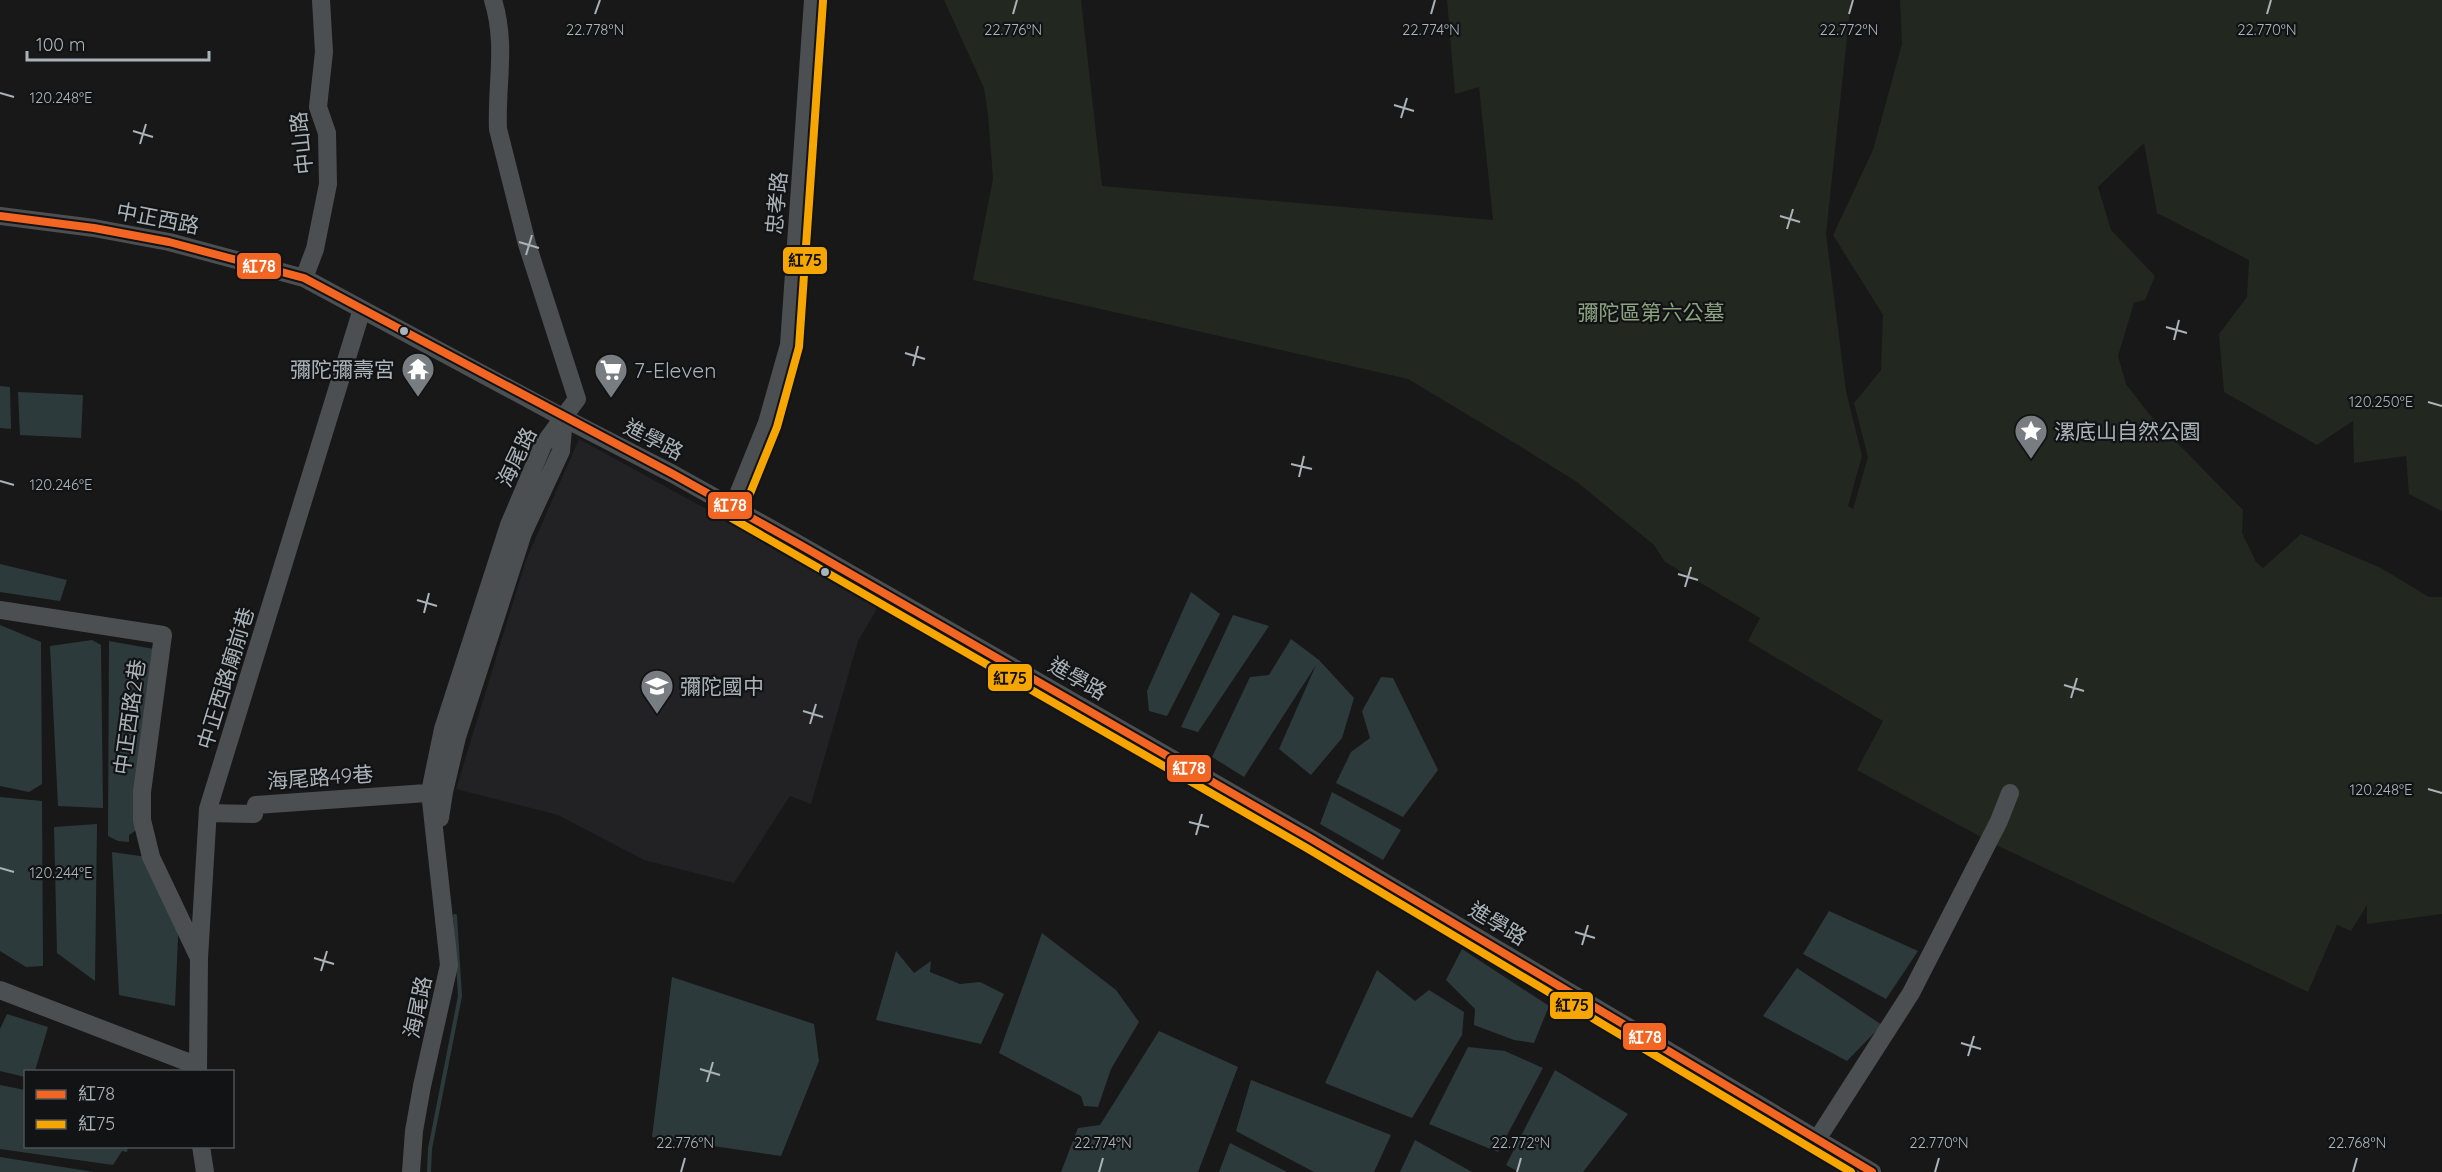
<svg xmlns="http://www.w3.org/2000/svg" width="2442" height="1172" font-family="Quicksand,'Noto Sans TC',sans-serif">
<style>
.built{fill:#222224}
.green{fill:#222720}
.water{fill:#2d3a3b}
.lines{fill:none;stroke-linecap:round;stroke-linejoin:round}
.stream{stroke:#2d3a3b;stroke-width:4}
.minor{stroke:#4c4f51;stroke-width:18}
.bus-1-casing{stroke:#121314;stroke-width:12}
.bus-2-casing{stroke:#121314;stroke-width:12}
.bus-1{stroke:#f26522;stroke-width:8}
.bus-2{stroke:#f7a600;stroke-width:8}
.ticks{fill:none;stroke:#aab3b9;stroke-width:2}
.bus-dot{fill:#aab3b9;stroke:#121314;stroke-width:2}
.labels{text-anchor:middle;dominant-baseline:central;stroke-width:4.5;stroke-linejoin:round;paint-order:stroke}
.street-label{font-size:21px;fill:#aab3b9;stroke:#121314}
.park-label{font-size:21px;fill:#8ba381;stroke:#121314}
.poi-label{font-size:21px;fill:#aab3b9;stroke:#121314;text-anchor:start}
.ticks-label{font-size:15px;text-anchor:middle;fill:#aab3b9;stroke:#121314;stroke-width:4.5;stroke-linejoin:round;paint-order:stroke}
.line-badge{stroke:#121314;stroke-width:2}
.badge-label{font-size:16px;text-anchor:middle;font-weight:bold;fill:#fff}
.pale-badge-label{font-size:16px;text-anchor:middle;font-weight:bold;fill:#111}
</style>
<rect width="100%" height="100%" fill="#181818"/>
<!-- built -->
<path class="built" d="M 579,439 L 788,554 L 878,607 L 858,641 L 811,804 L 790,796 L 734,883 L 644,860 L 558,815 L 456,789 L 526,560 Z"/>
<!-- green -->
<path class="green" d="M 944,0 L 1081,0 L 1102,186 L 1493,220 L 1479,87 L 1455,94 L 1447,0 L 1851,0 L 1826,234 L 1846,391 L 1862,456 L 1848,506 L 1853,509 L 1868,457 L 1854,403 L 1881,370 L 1883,315 L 1833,235 L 1873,150 L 1902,44 L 1900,0 L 2442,0 L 2442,511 L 2409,494 L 2406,456 L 2354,463 L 2353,421 L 2317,445 L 2224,392 L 2219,334 L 2247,297 L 2249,260 L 2157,213 L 2144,143 L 2098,187 L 2111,230 L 2155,276 L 2145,300 L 2134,303 L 2118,356 L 2126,384 L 2150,415 L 2243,510 L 2242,533 L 2256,562 L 2263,568 L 2301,534 L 2381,568 L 2429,597 L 2442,597 L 2442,914 L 2367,924 L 2367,905 L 2351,931 L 2337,925 L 2308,992 L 1994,844 L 1857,770 L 1883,721 L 1748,641 L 1760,618 L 1665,562 L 1654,545 L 1577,482 L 1518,445 L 1408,379 L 973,280 L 993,179 L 988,114 L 984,88 Z"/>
<!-- water -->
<path class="water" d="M 0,386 L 10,387 L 11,429 L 0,428 Z
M 18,392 L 83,395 L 81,438 L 20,435 Z
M 0,564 L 67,580 L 60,601 L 0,592 Z
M 1191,592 L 1220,614 L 1167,716 L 1149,711 L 1147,691 Z
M 1233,615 L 1269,626 L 1198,732 L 1181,727 Z
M 0,625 L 41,642 L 42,784 L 29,792 L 0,786 Z
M 1291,639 L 1319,660 L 1354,698 L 1342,738 L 1311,775 L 1279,749 L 1316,665 L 1244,777 L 1212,757 L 1250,677 L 1269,675 Z
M 92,640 L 101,645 L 103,808 L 58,806 L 50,646 Z
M 109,641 L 154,649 L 141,827 L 129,835 L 129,842 L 118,841 L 108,836 Z
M 1381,677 L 1393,678 L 1438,770 L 1403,817 L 1336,783 L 1351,752 L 1370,738 L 1362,711 Z
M 1332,792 L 1401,830 L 1383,860 L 1320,824 Z
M 0,797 L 42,801 L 43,966 L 26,967 L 0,951 Z
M 97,824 L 95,981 L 57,953 L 54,827 Z
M 112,852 L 147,857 L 179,916 L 175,1006 L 119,995 Z
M 1829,911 L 1918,951 L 1886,999 L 1803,954 Z
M 1042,933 L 1116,990 L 1139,1022 L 1111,1069 L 1098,1107 L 1084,1106 L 1081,1096 L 999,1053 Z
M 1462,949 L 1549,1006 L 1534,1043 L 1514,1040 L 1474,1025 L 1475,1009 L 1446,980 Z
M 896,951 L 914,973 L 931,961 L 930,972 L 960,984 L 980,982 L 1004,994 L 981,1044 L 876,1020 Z
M 1797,968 L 1882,1025 L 1847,1061 L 1763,1016 Z
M 1377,970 L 1415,1001 L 1429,990 L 1464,1012 L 1462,1035 L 1412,1118 L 1325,1083 Z
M 672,977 L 814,1024 L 819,1061 L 781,1156 L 652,1137 Z
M 7,1014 L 48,1027 L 35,1071 L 26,1072 L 25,1077 L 0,1071 L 0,1029 Z
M 1159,1031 L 1238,1067 L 1198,1172 L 1061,1172 L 1078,1128 L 1100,1125 Z
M 1468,1047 L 1505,1051 L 1543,1068 L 1498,1152 L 1429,1124 Z
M 1555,1070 L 1628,1114 L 1583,1172 L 1519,1172 L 1506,1165 Z
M 1251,1080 L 1391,1135 L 1374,1172 L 1314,1172 L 1236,1131 Z
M 0,1085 L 25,1090 L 26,1146 L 128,1147 L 127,1152 L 122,1151 L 113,1165 L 0,1149 Z
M 1415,1140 L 1472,1172 L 1400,1172 Z
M 1230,1143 L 1287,1172 L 1219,1172 Z
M 0,1157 L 94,1172 L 0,1172 Z"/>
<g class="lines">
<!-- stream -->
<path class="stream" d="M 429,1172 L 430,1149 L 460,996 L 455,916"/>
<!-- minor -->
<path class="minor" d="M 0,216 L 94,228 L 169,242 L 304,278 L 564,418 L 673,474 L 802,546 L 1310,838 L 1872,1172
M 304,278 L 315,249 L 328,184 L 327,133 L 318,107 L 324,52 L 321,0
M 733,507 L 767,423 L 789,345 L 813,0
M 0,610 L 163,635 L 142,792 L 142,820 L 151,857 L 198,956
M 208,813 L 254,814 L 256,805 L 441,792
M 440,818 L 444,792 L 457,737 L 523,533 L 561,451 L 564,418
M 0,990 L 198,1066
M 198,1072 L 199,958 L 208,809 L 362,309
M 1818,1138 L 1911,993 L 1999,821 L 2010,793
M 201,1146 L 205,1172
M 411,1172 L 414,1131 L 422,1086 L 449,965 L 430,792 L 443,729 L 509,525 L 543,445 L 577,399 L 527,244 L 498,129 C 496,84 507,45 493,0"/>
<!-- bus-1 casing -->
<g class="bus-1-casing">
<path id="bus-1" d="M 0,216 L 94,228 L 169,242 L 304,278 L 673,474 L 802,546 L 1310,838 L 1872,1172"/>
</g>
<!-- bus-2 casing -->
<g class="bus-2-casing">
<path id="bus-2" d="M 743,511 L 777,427 L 799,347 L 823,1
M 728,516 L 1305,847 L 1851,1172"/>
</g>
<!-- bus-1 -->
<use href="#bus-1" class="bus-1"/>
<!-- bus-2 -->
<use href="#bus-2" class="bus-2"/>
</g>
<!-- ticks -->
<path class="ticks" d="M 595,14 L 600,0M 1013,14 L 1017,0M 1431,14 L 1435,0M 1849,14 L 1853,0M 2267,14 L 2271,0M 0,93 L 14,97M 1394,105 L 1414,111M 1401,118 L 1407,98M 133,131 L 153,137M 140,144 L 146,124M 1780,216 L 1800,222M 1787,229 L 1793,209M 519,242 L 539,248M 526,255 L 532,235M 2166,327 L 2187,333M 2174,340 L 2179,320M 905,353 L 925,359M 913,366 L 918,346M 2428,402 L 2442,406M 1291,464 L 1312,469M 1299,477 L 1304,456M 0,481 L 14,485M 1678,574 L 1698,580M 1685,587 L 1691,567M 417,600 L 437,606M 424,613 L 429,593M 2064,685 L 2084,691M 2071,698 L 2077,678M 803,711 L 823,717M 810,724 L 816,704M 2428,789 L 2442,793M 1189,822 L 1209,827M 1196,835 L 1202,814M 0,868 L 14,872M 1575,932 L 1595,938M 1582,945 L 1588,925M 314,958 L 334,964M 321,971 L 327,951M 1961,1043 L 1981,1049M 1968,1056 L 1974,1036M 700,1069 L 720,1075M 707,1082 L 713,1062M 681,1172 L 685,1158M 1099,1172 L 1103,1158M 1517,1172 L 1521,1158M 1935,1172 L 1939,1158M 2353,1172 L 2357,1158"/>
<!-- icons -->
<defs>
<g id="temple-pin" transform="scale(1.725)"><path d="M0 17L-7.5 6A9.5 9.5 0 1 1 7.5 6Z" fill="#777d81" stroke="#121314"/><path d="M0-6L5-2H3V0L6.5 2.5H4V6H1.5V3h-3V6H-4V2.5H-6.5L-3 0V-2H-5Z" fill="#fff"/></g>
<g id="supermarket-pin" transform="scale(1.725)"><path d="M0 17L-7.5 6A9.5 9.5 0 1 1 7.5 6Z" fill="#777d81" stroke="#121314"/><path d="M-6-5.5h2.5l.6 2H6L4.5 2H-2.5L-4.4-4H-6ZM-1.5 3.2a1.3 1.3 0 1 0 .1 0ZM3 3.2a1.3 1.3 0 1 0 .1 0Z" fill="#fff"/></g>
<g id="sight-pin" transform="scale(1.725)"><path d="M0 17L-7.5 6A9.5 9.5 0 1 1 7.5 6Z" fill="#777d81" stroke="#121314"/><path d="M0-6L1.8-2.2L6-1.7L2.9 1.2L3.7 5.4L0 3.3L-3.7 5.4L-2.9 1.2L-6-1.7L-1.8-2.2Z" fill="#fff"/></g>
<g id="school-pin" transform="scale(1.725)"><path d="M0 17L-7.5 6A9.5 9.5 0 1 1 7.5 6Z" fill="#777d81" stroke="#121314"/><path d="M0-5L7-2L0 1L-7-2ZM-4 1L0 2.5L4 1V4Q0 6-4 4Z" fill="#fff"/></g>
</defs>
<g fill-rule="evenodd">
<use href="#temple-pin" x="418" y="369"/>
<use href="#supermarket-pin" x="611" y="370"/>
<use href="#sight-pin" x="2031" y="431"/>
<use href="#school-pin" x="657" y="686"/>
</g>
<!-- markers -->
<g class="bus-dot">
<circle cx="404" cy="331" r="5"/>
<circle cx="825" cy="572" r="5"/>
</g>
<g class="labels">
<!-- street labels -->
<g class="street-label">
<text transform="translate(301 143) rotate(-96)">中山路</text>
<text transform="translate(776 203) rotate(-85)">忠孝路</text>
<text transform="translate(158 218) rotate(11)">中正西路</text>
<text transform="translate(654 439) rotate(27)">進學路</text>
<text transform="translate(516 457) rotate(-64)">海尾路</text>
<text transform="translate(225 678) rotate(-73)">中正西路廟前巷</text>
<text transform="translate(1078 678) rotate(30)">進學路</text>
<text transform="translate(129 717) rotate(-82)">中正西路2巷</text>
<text transform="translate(320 777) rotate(-4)">海尾路49巷</text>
<text transform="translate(1498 923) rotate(31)">進學路</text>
<text transform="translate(417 1007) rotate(-78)">海尾路</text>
</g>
<!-- park labels -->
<g class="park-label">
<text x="1651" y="312">彌陀區第六公墓</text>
</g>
<!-- poi labels -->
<g class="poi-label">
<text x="395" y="369" text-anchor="end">彌陀彌壽宮</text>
<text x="634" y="370">7-Eleven</text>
<text x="2054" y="431">漯底山自然公園</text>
<text x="680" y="686">彌陀國中</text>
</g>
</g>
<g class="ticks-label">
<text x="595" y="35">22.778°N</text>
<text x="1013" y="35">22.776°N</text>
<text x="1431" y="35">22.774°N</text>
<text x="1849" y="35">22.772°N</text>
<text x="2267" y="35">22.770°N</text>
<text x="61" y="103">120.248°E</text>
<text x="2381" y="407">120.250°E</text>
<text x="61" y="490">120.246°E</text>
<text x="2381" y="795">120.248°E</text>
<text x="61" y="878">120.244°E</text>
<text x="685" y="1148">22.776°N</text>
<text x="1103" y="1148">22.774°N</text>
<text x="1521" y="1148">22.772°N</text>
<text x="1939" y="1148">22.770°N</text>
<text x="2357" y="1148">22.768°N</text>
</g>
<g class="line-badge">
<rect x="782" y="246" width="46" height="29" rx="6" fill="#f7a600"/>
<rect x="236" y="252" width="46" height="28" rx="6" fill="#f26522"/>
<rect x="707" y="491" width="46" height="29" rx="6" fill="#f26522"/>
<rect x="987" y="663" width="46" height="29" rx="6" fill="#f7a600"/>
<rect x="1166" y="754" width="46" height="29" rx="6" fill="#f26522"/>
<rect x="1549" y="991" width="45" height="29" rx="6" fill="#f7a600"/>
<rect x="1622" y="1022" width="45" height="29" rx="6" fill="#f26522"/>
</g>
<g class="badge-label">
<text x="259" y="272">紅78</text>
<text x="730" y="511">紅78</text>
<text x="1189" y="774">紅78</text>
<text x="1645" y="1043">紅78</text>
</g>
<g class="pale-badge-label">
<text x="805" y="266">紅75</text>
<text x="1010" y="684">紅75</text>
<text x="1572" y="1011">紅75</text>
</g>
<!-- legend -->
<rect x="24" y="1070" width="210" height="78" fill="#121314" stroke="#4f5356" stroke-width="1.5"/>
<rect x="36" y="1090" width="30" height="9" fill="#f26522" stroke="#4f5356" stroke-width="1.5"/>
<text x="78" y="1100" font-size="18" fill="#aab3b9">紅78</text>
<rect x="36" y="1120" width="30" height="9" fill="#f7a600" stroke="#4f5356" stroke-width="1.5"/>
<text x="78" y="1130" font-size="18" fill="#aab3b9">紅75</text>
<!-- scale -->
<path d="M27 51v9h182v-9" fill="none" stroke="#aab3b9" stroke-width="3"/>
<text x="36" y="51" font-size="18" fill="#aab3b9" stroke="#121314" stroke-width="4.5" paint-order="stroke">100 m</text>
</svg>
